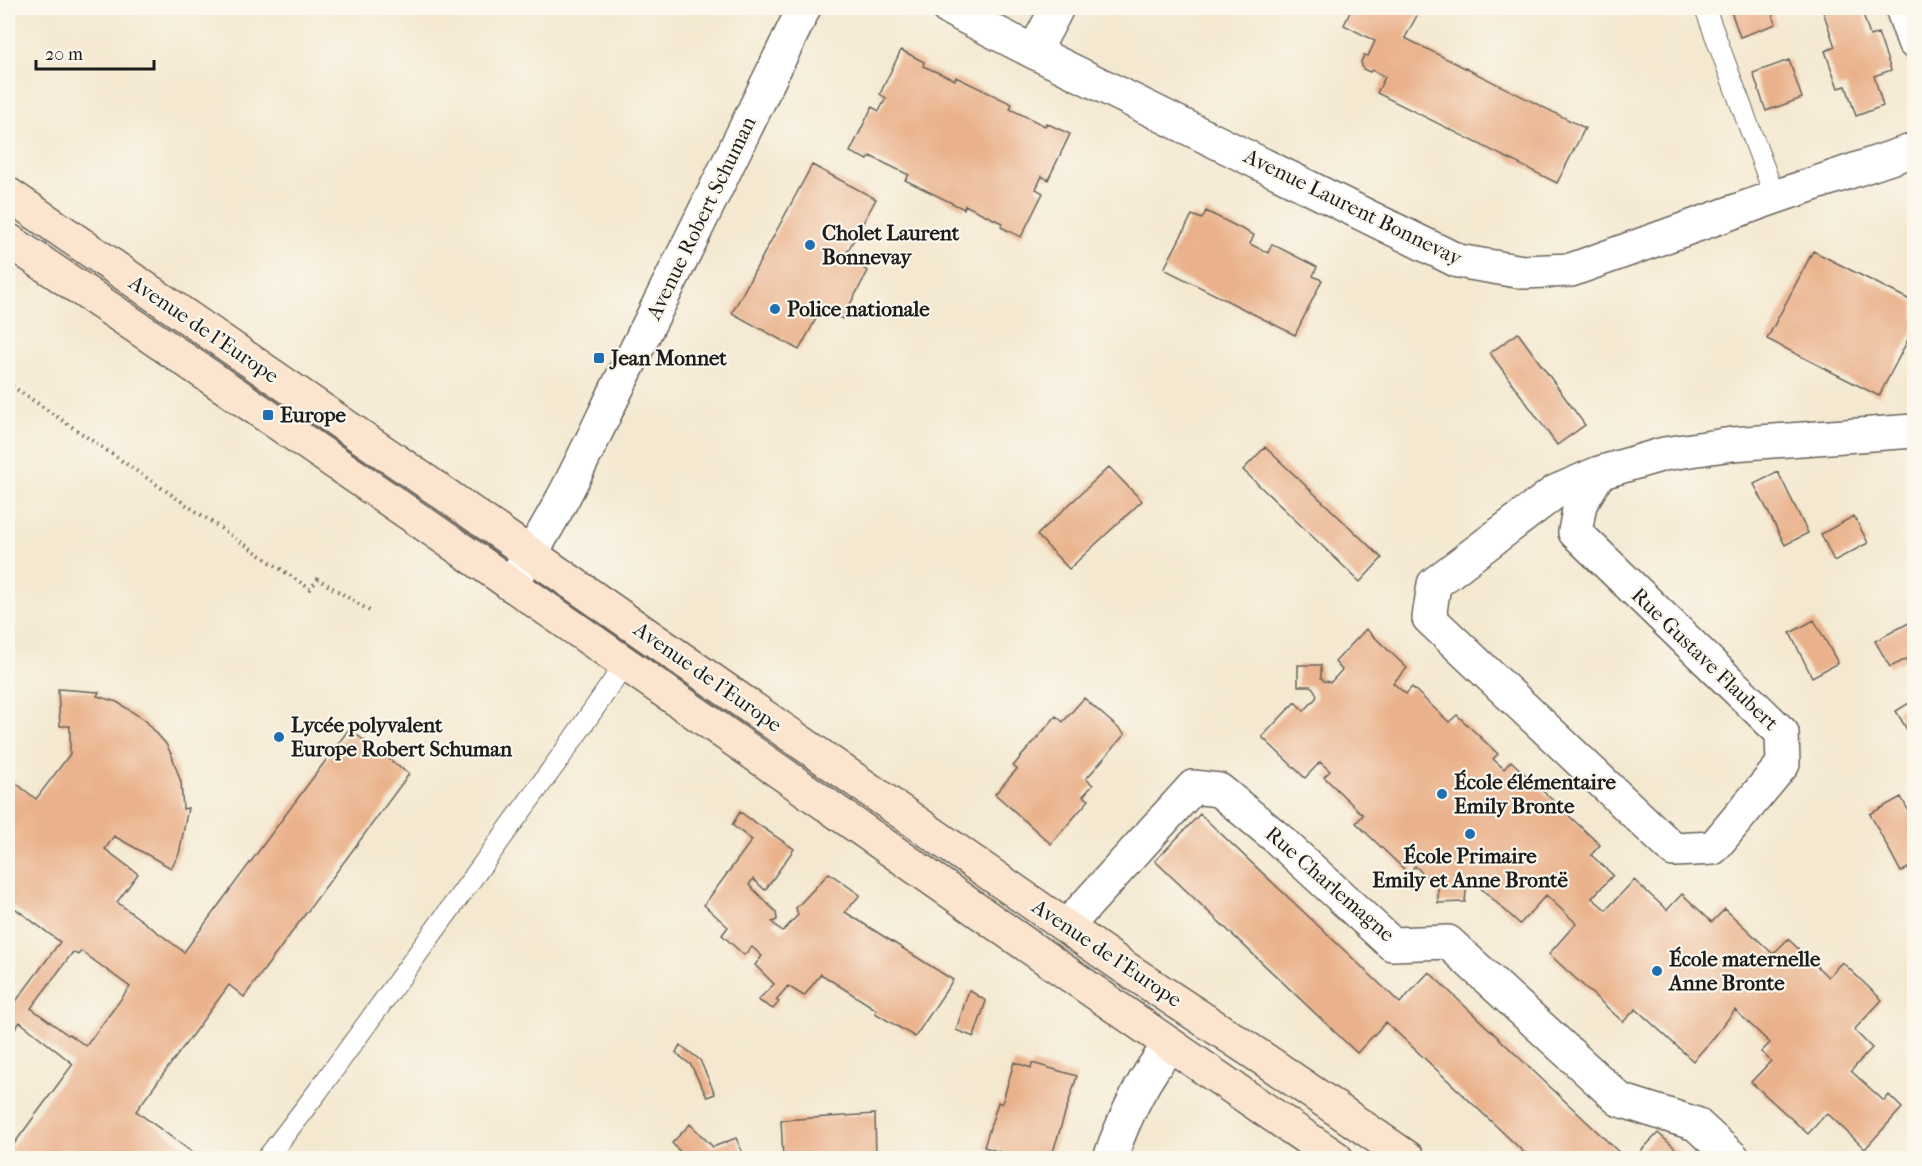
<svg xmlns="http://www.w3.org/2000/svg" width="1922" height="1166" font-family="'IM FELL French Canon',serif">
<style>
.building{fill:#eab28c;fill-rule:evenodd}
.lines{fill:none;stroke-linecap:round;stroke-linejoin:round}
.service-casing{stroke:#68635b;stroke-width:22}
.minor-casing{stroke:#68635b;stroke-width:36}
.secondary-casing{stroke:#68635b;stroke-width:36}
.path{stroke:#68635b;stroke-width:4;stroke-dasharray:1.5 4.5;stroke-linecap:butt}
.service{stroke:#fff;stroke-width:20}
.minor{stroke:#fff;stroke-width:33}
.secondary{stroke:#fce5cf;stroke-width:33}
.poi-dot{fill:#1f6fb2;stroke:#fbf7ec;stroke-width:2}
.labels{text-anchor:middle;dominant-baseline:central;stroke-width:4.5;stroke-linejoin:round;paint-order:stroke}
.street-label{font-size:21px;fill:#1c1c1c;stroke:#fbf7ec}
.poi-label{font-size:21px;font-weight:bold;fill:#1c1c1c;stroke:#fbf7ec;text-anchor:start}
</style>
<rect width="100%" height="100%" fill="#fbf7ec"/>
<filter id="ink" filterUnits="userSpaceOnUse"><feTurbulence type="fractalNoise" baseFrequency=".0167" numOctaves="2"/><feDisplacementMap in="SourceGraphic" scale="12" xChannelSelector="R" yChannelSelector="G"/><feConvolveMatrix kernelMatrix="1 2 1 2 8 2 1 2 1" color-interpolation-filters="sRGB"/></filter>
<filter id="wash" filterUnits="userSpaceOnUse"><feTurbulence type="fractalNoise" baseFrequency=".008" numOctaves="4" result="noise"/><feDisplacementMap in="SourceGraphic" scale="24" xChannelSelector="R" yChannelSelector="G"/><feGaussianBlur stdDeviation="1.35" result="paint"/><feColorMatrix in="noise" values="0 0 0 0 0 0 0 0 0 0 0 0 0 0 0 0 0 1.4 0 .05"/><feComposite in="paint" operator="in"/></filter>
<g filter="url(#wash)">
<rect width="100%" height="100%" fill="#f4e8d0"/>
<g id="blocks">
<!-- building -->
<path class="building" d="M 1352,8 L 1421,8 L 1405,38 L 1585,128 L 1557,183 L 1377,93 L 1385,77 L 1372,70 L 1370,72 L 1363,69 L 1361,62 L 1364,55 L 1368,56 L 1375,41 L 1344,25 Z
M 1730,8 L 1770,8 L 1776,24 L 1740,37 Z
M 1822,8 L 1861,8 L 1870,36 L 1878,33 L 1891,70 L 1874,76 L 1883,106 L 1856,116 L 1846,86 L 1838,88 L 1825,51 L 1835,47 Z
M 901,50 L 924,62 L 923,66 L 955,80 L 956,77 L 1012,104 L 1010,109 L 1045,126 L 1046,123 L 1070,134 L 1048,180 L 1042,176 L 1036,189 L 1043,193 L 1021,237 L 1001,227 L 1002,223 L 965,205 L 964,209 L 905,180 L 909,175 L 870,156 L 868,160 L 850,152 L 872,107 L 879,111 L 886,98 L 880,94 Z
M 1789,60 L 1802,98 L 1766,111 L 1753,73 Z
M 812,165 L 876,199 L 844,258 L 868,271 L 842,319 L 822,308 L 799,350 L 732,313 Z
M 1206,211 L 1254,235 L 1250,244 L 1268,253 L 1272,244 L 1317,267 L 1313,276 L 1322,280 L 1295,335 L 1164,269 L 1192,215 L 1202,219 Z
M 1813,251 L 1914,302 L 1914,328 L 1879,396 L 1767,339 Z
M 1518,333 L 1585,425 L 1557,445 L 1490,353 Z
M 1265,447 L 1382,558 L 1360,582 L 1243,470 Z
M 1109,467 L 1142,501 L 1069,569 L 1037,535 Z
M 1778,472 L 1808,533 L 1785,545 L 1754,484 Z
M 1854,516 L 1868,543 L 1834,561 L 1821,534 Z
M 1814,620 L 1838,663 L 1812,677 L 1790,633 Z
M 1914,620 L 1914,666 L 1909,658 L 1890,667 L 1875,641 Z
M 1366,629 L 1407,668 L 1393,683 L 1406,694 L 1412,687 L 1449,722 L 1457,715 L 1498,754 L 1493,759 L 1504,769 L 1511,761 L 1600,845 L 1591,855 L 1613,875 L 1592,898 L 1606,910 L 1634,880 L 1667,910 L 1682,894 L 1712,922 L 1725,909 L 1773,954 L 1788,939 L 1828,977 L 1842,962 L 1882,1000 L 1854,1030 L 1872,1048 L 1851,1071 L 1884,1101 L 1889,1095 L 1902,1108 L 1865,1149 L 1827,1113 L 1808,1134 L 1751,1082 L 1771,1061 L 1761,1052 L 1770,1043 L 1735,1010 L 1711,1041 L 1693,1061 L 1636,1009 L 1623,1022 L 1549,954 L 1576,923 L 1546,895 L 1520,924 L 1474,882 L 1466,891 L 1465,902 L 1438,903 L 1438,888 L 1415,866 L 1408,873 L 1356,823 L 1363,815 L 1324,777 L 1330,771 L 1320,762 L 1305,778 L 1262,737 L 1295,702 L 1304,711 L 1316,698 L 1317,695 L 1313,688 L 1310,686 L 1298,686 L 1298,665 L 1321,665 L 1321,678 L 1324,681 L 1331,682 L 1342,670 L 1335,662 Z
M 58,689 L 99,692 L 97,696 L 117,702 L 145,720 L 166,744 L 172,756 L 181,782 L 183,809 L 188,808 L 179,854 L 171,868 L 114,836 L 105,849 L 138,874 L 117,902 L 184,952 L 349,729 L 409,774 L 244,997 L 229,985 L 136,1111 L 200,1158 L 8,1158 L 8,1145 L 11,1148 L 73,1064 L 20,1022 L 8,1039 L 8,1012 L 60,942 L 8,903 L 8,777 L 36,799 L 70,754 L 70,726 L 60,726 ZM 81,951 L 130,987 L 86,1046 L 69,1034 L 68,1035 L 31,1008 L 73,952 L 78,955 Z
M 1084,698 L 1125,734 L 1086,779 L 1093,785 L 1083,796 L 1089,800 L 1051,844 L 995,794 L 1017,769 L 1013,766 L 1056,716 L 1063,722 Z
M 1914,700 L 1914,732 L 1910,735 L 1896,711 Z
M 1901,797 L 1911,815 L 1914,812 L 1914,865 L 1901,872 L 1870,814 Z
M 740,812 L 794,849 L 765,890 L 753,879 L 749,885 L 776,912 L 777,920 L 772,922 L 782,932 L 798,915 L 796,908 L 829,873 L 860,895 L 845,912 L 953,980 L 915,1037 L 875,1013 L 877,1010 L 821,974 L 804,996 L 788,986 L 776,1000 L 779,1002 L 773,1009 L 758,1000 L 774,984 L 755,965 L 762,956 L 752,947 L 744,955 L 722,935 L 728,927 L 704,905 L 752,840 L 732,825 Z
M 1200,814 L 1400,1003 L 1429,972 L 1625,1158 L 1530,1158 L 1386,1022 L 1357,1053 L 1155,861 Z
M 969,990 L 986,1001 L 974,1037 L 956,1030 Z
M 680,1045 L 700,1060 L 715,1094 L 707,1097 L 691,1065 L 676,1053 Z
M 1014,1062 L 1031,1068 L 1032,1063 L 1077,1076 L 1051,1158 L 998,1158 L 1000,1152 L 984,1147 L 998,1102 L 1002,1104 Z
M 875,1114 L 876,1158 L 783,1158 L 781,1120 Z
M 690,1124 L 713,1147 L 736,1138 L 745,1158 L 678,1158 L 682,1154 L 672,1143 Z
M 1658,1133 L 1686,1158 L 1634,1158 Z"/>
</g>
</g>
<g filter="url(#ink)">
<use href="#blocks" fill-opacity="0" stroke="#68635b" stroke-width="1.5"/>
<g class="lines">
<!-- service casing -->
<g class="service-casing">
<path id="service" d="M 1705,8 L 1775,197
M 267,1158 L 318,1091 L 562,755 L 625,664"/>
</g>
<!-- minor casing -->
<g class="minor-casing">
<path id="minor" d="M 948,8 L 1034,52 L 1458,261 L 1523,272 L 1571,270 L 1775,197 L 1914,150
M 1902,8 L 1914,42
M 1034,52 L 1057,8
M 1599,473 L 1580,504 L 1575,532 L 1782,733 L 1783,764 L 1713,848 L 1674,850 L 1429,618 L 1434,584 L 1555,492 L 1599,473 L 1664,454 L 1732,444 L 1914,431
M 510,584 C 557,520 590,443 625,372 C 686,251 745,129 804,8
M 1067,926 L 1193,787 L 1219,790 L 1276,837 L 1392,944 L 1448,942 L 1620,1100 L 1696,1124 L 1733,1158
M 1110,1158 C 1124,1118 1143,1078 1170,1045"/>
</g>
<!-- secondary casing -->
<g class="secondary-casing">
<path id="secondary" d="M 8,194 L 446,495 L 1124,967 L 1265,1060 L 1408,1158
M 8,240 C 216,380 424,523 630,667 C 865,831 1099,998 1336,1158"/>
</g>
<!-- path -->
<path class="path" d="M 8,386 L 9,384 L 310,589 L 318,579 L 373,613"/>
<!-- service -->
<use href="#service" class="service"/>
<!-- minor -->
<use href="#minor" class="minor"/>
<!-- secondary -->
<use href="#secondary" class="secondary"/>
</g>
</g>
<!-- markers -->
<g class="poi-dot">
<circle cx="810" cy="245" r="6"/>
<circle cx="775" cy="309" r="6"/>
<rect x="593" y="352" width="12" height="12" rx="3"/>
<rect x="262" y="409" width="12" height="12" rx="3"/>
<circle cx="279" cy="737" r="6"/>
<circle cx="1442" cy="794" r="6"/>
<circle cx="1470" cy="834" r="6"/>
<circle cx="1657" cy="971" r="6"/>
</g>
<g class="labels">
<!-- street labels -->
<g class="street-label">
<text transform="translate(1353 207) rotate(26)">Avenue Laurent Bonnevay</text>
<text transform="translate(701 218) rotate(-64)">Avenue Robert Schuman</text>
<text transform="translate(204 329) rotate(34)">Avenue de l’Europe</text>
<text transform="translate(1705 659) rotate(44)">Rue Gustave Flaubert</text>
<text transform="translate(708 677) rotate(35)">Avenue de l’Europe</text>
<text transform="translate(1330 884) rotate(41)">Rue Charlemagne</text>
<text transform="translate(1107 953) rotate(34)">Avenue de l’Europe</text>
</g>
<!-- poi labels -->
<g class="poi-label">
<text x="822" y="233">Cholet Laurent<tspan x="822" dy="24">Bonnevay</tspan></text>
<text x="787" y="309">Police nationale</text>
<text x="611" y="358">Jean Monnet</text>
<text x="280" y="415">Europe</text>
<text x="291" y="725">Lycée polyvalent<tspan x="291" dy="24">Europe Robert Schuman</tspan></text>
<text x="1454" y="782">École élémentaire<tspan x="1454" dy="24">Emily Bronte</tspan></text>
<text x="1470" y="856" text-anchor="middle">École Primaire<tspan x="1470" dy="24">Emily et Anne Brontë</tspan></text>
<text x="1669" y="959">École maternelle<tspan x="1669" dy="24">Anne Bronte</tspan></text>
</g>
</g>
<!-- margin -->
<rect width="1922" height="1166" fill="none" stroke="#fbf7ec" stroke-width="30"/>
<!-- scale -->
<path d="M36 60v9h118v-9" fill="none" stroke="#1c1c1c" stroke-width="3"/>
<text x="45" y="60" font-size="18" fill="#1c1c1c" stroke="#fbf7ec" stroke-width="4.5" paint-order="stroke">20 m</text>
</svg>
